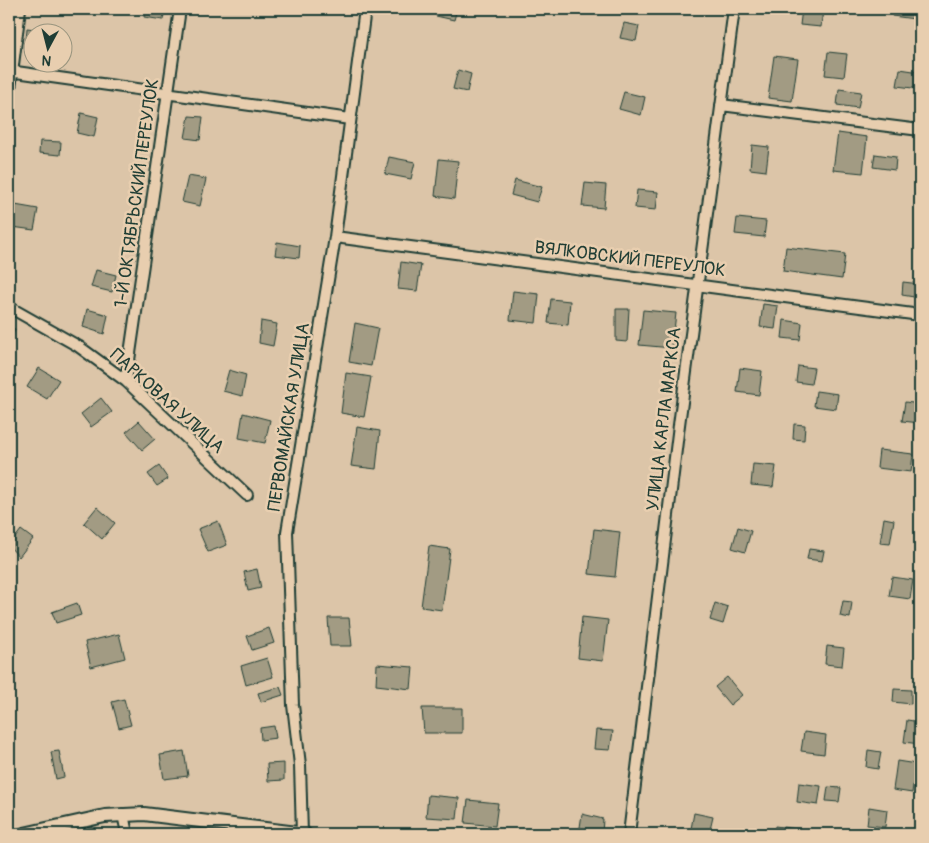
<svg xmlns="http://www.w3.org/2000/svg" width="929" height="843" font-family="Pangolin,sans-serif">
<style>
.building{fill:#a29b83;stroke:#1f3d34}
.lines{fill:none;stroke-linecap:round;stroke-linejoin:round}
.minor-casing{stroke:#1f3d34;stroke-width:14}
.tertiary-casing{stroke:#1f3d34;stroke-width:16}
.minor{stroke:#e8ceaf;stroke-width:10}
.tertiary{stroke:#e8ceaf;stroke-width:12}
.labels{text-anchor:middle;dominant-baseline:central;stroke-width:5;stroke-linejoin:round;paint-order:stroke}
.street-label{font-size:18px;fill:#1f3d34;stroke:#e8ceaf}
</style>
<rect width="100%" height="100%" fill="#dcc5a8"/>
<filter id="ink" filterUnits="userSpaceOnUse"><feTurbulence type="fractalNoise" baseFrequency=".02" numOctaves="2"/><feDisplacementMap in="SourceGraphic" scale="10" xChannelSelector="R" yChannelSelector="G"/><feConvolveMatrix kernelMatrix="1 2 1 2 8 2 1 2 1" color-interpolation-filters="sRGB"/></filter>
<g filter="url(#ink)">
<!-- building -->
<path class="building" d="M 145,9 L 165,9 L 163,20 L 144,17 Z
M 438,9 L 457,9 L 454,20 L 436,16 Z
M 802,9 L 823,9 L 821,27 L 800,25 Z
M 893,9 L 917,9 L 915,19 L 892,16 Z
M 624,23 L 639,26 L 636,41 L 620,38 Z
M 27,28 L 48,31 L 32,32 L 32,54 L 25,53 Z
M 828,52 L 847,54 L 844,77 L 825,75 Z
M 774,56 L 798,59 L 792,101 L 768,98 Z
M 900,69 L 920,72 L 920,89 L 897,86 Z
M 458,70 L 471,74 L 467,92 L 453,89 Z
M 839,89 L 861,92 L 858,108 L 837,105 Z
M 624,92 L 645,97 L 641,115 L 619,109 Z
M 81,113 L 98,117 L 94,137 L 77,133 Z
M 189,116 L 203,117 L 200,140 L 185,138 Z
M 838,133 L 867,137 L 863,173 L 833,170 Z
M 40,141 L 61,142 L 60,155 L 39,153 Z
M 752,145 L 769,147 L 766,171 L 750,169 Z
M 875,154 L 896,157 L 895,170 L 873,167 Z
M 389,157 L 415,162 L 411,179 L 385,174 Z
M 439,159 L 458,161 L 454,199 L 435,196 Z
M 188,176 L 206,179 L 200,206 L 182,202 Z
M 515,180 L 542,187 L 537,202 L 511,195 Z
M 585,183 L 606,185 L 604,208 L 582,206 Z
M 637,190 L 658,192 L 656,210 L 635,208 Z
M 15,205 L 38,209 L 34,230 L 12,227 Z
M 737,218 L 766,221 L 764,237 L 735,234 Z
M 277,242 L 300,246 L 299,258 L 275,255 Z
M 786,247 L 845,254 L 842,279 L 783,271 Z
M 401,262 L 421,265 L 417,291 L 398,289 Z
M 96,270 L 116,275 L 112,292 L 91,287 Z
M 903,282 L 920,284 L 920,298 L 902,295 Z
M 513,291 L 539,294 L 536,323 L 510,320 Z
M 551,299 L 570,301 L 568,325 L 548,323 Z
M 763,304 L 778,306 L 775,329 L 760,327 Z
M 87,309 L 108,315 L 104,334 L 83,327 Z
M 616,309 L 629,309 L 627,342 L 616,341 Z
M 643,310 L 676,313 L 672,348 L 639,345 Z
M 784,320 L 802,323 L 800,340 L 782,338 Z
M 261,321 L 277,324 L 273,346 L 259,343 Z
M 355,323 L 378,328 L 371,366 L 349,362 Z
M 9,327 L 15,329 L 10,345 L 9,344 Z
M 916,355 L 920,355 L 920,377 L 913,376 Z
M 798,366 L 814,368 L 811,384 L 796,382 Z
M 39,368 L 59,380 L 47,399 L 27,387 Z
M 740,368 L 762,371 L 759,395 L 737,392 Z
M 229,370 L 246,375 L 242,396 L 223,391 Z
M 346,373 L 371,377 L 364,417 L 341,413 Z
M 816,391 L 838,394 L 836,409 L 814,406 Z
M 101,398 L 112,412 L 91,427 L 81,414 Z
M 905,402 L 920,404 L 920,423 L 902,421 Z
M 243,413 L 270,420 L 265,443 L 239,438 Z
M 139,421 L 155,439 L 142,450 L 126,432 Z
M 794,424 L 805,425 L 804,440 L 793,439 Z
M 357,427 L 380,431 L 376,469 L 351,466 Z
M 879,450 L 913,454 L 911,472 L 877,468 Z
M 753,464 L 776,466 L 773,487 L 751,485 Z
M 159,466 L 168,479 L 157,486 L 148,474 Z
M 97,507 L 115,523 L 102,539 L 84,523 Z
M 884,518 L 894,520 L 890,544 L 880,543 Z
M 218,521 L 227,545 L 208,552 L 198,529 Z
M 738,527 L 751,531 L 745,552 L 732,548 Z
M 594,529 L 620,532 L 615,577 L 589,574 Z
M 21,530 L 33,539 L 19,557 L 9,546 Z
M 429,546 L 450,549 L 442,610 L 421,607 Z
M 809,549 L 824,551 L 822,561 L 807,559 Z
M 257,569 L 261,588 L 248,591 L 244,572 Z
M 892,577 L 913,580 L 910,599 L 889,596 Z
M 843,601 L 852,602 L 850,618 L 840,616 Z
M 77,603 L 81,615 L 56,623 L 52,612 Z
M 715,603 L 728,607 L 723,624 L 710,620 Z
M 582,617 L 608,620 L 603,661 L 578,658 Z
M 328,618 L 349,618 L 352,646 L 330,646 Z
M 269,628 L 274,643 L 252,650 L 247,636 Z
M 119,634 L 125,658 L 91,667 L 85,642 Z
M 827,646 L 844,648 L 842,666 L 825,664 Z
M 267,658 L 273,677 L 246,685 L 241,666 Z
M 377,664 L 413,667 L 411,689 L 376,685 Z
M 727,677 L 742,695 L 730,705 L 715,687 Z
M 280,687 L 283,695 L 261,702 L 258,693 Z
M 894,689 L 911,690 L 911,704 L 893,702 Z
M 124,699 L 131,725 L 119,728 L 112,702 Z
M 422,708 L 462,708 L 462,733 L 424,733 Z
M 907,720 L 920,722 L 920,744 L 904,742 Z
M 274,726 L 276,738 L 261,740 L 260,728 Z
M 596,730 L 613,731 L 610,750 L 594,749 Z
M 804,732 L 826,735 L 824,754 L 801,751 Z
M 868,750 L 881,752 L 878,769 L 866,767 Z
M 59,751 L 64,777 L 56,779 L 51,752 Z
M 184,751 L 188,776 L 164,779 L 160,755 Z
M 897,761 L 916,764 L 912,793 L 893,790 Z
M 284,763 L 284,780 L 268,781 L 267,764 Z
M 799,783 L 821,786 L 818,805 L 797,802 Z
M 828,787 L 841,788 L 839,802 L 826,801 Z
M 428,795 L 459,798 L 457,819 L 426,817 Z
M 468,800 L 498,803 L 495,826 L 465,823 Z
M 869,807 L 887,810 L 885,827 L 867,825 Z
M 694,813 L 713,817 L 709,834 L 690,834 Z
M 582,814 L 603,819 L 602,834 L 579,834 Z
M 775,826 L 797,829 L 796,834 L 774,834 Z"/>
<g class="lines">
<!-- minor casing -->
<g class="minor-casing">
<path id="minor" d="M 9,71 L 350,119
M 9,97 L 20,9
M 721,105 L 920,130
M 335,237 L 920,315
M 9,307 L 78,346 L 126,381 L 247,495
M 126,381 L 180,9
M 123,814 L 127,834
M 302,834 L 300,765 L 293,705 L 287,532 L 335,237 L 365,9
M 629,834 L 679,425 L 734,9"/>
</g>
<!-- tertiary casing -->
<g class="tertiary-casing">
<path id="tertiary" d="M 24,834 L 105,816 L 144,814 L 305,834"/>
</g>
<!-- minor -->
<use href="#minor" class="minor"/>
<!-- tertiary -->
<use href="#tertiary" class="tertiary"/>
</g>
</g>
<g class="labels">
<!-- street labels -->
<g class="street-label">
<text transform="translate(137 193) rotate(-82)">1-Й ОКТЯБРЬСКИЙ ПЕРЕУЛОК</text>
<text transform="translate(630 259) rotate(7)">ВЯЛКОВСКИЙ ПЕРЕУЛОК</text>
<text transform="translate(167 401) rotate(42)">ПАРКОВАЯ УЛИЦА</text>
<text transform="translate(289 417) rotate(-81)">ПЕРВОМАЙСКАЯ УЛИЦА</text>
<text transform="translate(664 419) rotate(-83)">УЛИЦА КАРЛА МАРКСА</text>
</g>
</g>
<!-- margin -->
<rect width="929" height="843" fill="none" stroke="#e8ceaf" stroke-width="30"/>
<rect x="15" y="15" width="899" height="813" fill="none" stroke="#1f3d34" stroke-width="2" filter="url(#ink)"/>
<!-- north arrow -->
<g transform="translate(48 48) rotate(187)"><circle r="24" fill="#e8ceaf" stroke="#98947e"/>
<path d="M0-4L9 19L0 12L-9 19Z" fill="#1f3d34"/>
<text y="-8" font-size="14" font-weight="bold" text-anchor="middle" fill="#1f3d34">N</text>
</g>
</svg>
